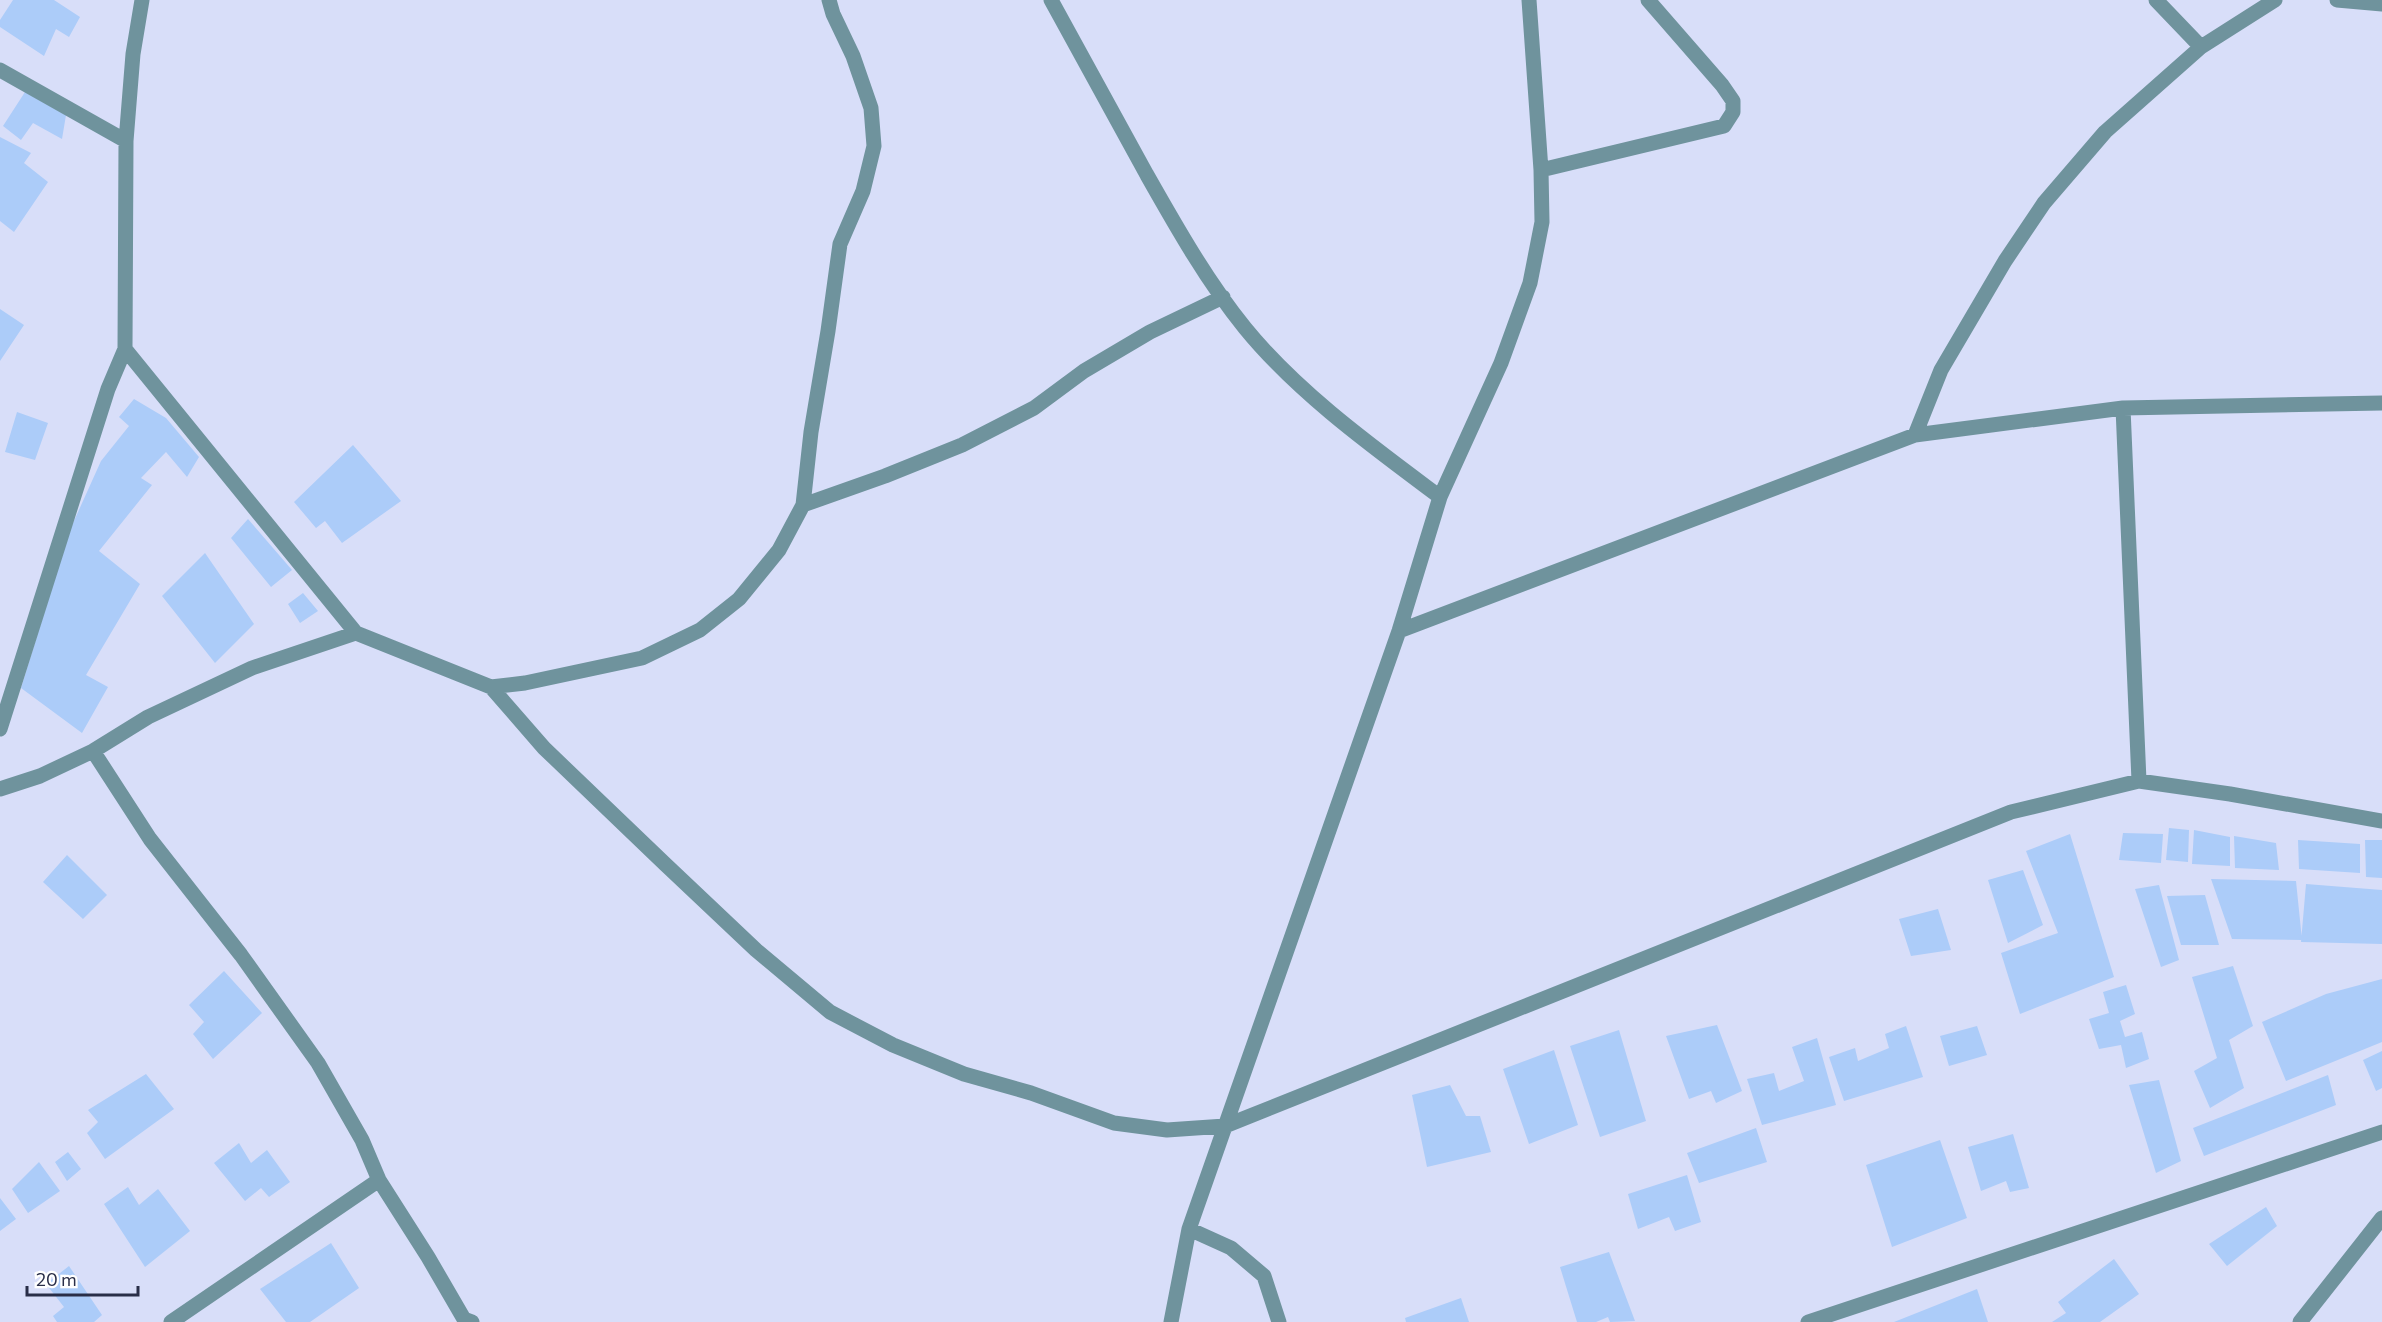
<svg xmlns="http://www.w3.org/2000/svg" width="2382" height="1322" font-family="Commissioner,sans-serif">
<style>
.building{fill:#acccf9}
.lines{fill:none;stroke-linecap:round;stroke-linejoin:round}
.minor{stroke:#6f939d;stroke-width:15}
</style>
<rect width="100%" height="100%" fill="#d8def9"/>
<!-- building -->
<path class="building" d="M 13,0 L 54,0 L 80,17 L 69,37 L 56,29 L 44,56 L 0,27 L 0,20 Z
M 25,92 L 66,115 L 62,139 L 33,123 L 21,140 L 3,126 Z
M 0,137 L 31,153 L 24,163 L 48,182 L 14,232 L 0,221 Z
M 0,309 L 24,325 L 0,361 Z
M 134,399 L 166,418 L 199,457 L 187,477 L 166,452 L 141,478 L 152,485 L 99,551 L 140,584 L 86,675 L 108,687 L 82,733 L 21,688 L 69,532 L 101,461 L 129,426 L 119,417 Z
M 17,412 L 48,423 L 35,460 L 5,452 Z
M 353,445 L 401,501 L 342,543 L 325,521 L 316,528 L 294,502 Z
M 248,519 L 292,570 L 271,587 L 231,538 Z
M 205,553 L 254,624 L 215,663 L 162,596 Z
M 303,593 L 318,611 L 300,623 L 288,604 Z
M 2169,828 L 2189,830 L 2188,862 L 2166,860 Z
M 2194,830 L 2230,837 L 2230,866 L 2192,864 Z
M 2123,833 L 2163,834 L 2161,863 L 2119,860 Z
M 2070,834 L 2114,977 L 2020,1014 L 2001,953 L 2058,933 L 2026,851 Z
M 2234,836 L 2276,843 L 2279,870 L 2235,868 Z
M 2298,840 L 2360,844 L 2360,873 L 2299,869 Z
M 2365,840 L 2382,840 L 2382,878 L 2366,877 Z
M 67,855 L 107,895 L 83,919 L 43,882 Z
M 2023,870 L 2043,925 L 2008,943 L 1988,880 Z
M 2211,879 L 2296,881 L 2302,940 L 2232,939 Z
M 2306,884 L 2382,890 L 2382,944 L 2301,942 Z
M 2159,885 L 2179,960 L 2161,967 L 2135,889 Z
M 2205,895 L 2219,945 L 2181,945 L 2167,896 Z
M 1938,909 L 1951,950 L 1911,956 L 1899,919 Z
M 2233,966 L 2253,1026 L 2229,1040 L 2244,1088 L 2210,1108 L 2194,1071 L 2217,1058 L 2192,977 Z
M 224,971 L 262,1013 L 213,1059 L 193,1034 L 204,1022 L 189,1005 Z
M 2382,979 L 2382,1042 L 2286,1081 L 2262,1022 L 2326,994 Z
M 2126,985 L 2135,1014 L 2120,1021 L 2125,1037 L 2142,1032 L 2149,1059 L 2126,1068 L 2121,1045 L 2099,1049 L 2089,1019 L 2109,1013 L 2103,992 Z
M 1717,1025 L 1742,1091 L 1716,1103 L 1711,1091 L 1689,1099 L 1666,1036 Z
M 1906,1026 L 1923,1077 L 1844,1101 L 1829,1057 L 1855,1048 L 1858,1061 L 1889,1048 L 1885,1034 Z
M 1977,1026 L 1987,1055 L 1949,1066 L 1940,1036 Z
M 1619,1030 L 1646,1121 L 1600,1137 L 1570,1046 Z
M 1817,1038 L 1836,1105 L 1762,1125 L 1747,1079 L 1774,1073 L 1779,1091 L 1804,1081 L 1792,1047 Z
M 1554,1050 L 1578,1125 L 1529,1144 L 1503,1069 Z
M 2382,1051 L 2382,1088 L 2376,1091 L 2363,1060 Z
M 146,1074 L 174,1109 L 105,1159 L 87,1133 L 98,1122 L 88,1110 Z
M 2328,1075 L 2336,1105 L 2204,1156 L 2193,1128 Z
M 2159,1080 L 2181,1161 L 2156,1173 L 2129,1085 Z
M 1450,1085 L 1466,1116 L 1480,1116 L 1491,1152 L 1427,1167 L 1412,1095 Z
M 1756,1128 L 1767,1162 L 1699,1183 L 1687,1153 Z
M 2013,1134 L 2029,1188 L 2010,1192 L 2006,1181 L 1981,1191 L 1968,1147 Z
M 1940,1140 L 1967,1218 L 1892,1247 L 1866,1165 Z
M 239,1143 L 251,1163 L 267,1150 L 290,1182 L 269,1197 L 261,1188 L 245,1201 L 214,1163 Z
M 68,1152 L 81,1169 L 67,1181 L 55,1162 Z
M 39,1162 L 60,1191 L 28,1213 L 12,1189 Z
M 1687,1175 L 1701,1222 L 1675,1231 L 1669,1217 L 1638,1229 L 1628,1194 Z
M 128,1187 L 139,1205 L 158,1189 L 190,1231 L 145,1267 L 104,1204 Z
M 0,1198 L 16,1219 L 0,1231 Z
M 2266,1207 L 2277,1226 L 2227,1266 L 2209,1244 Z
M 331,1243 L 359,1288 L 310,1322 L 286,1322 L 260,1289 Z
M 1609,1252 L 1635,1321 L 1610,1322 L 1608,1317 L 1596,1322 L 1577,1322 L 1560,1267 Z
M 2114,1259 L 2139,1294 L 2100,1322 L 2052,1322 L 2066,1313 L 2058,1302 Z
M 69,1266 L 102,1315 L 94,1322 L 57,1322 L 53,1316 L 64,1307 L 46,1284 Z
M 1977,1289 L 1988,1322 L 1894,1322 Z
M 1461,1298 L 1469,1322 L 1406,1322 L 1405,1318 Z"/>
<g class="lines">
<!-- minor -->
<path class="minor" d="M 1051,0 C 1083,59 1115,117 1147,175 C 1177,228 1207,281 1245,328 C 1298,393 1373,447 1440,497
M 2156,0 L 2201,47
M 2337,0 L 2382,4
M 0,70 L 126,141
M 1541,170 L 1724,126 L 1733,112 L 1733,101 L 1722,85 L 1648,0
M 125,349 L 356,633 L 491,687 L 525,683 L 642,658 L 700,630 L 739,599 L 779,550 L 803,505 L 811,432 L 828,331 L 840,244 L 863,191 L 874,146 L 871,108 L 853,56 L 833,14 L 829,0
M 2123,408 L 2139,781
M 1915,435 L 1941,370 L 2005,261 L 2044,203 L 2105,132 L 2201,47 L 2275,0
M 803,505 L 885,476 L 962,445 L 1034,408 L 1084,371 L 1150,332 L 1223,297
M 1399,631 L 1915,435 L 2123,408 L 2382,403
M 491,687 L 544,748 L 665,864 L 756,950 L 830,1012 L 893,1045 L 964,1074 L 1031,1093 L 1114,1123 L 1167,1130 L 1225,1126 L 2011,812 L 2139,781 L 2230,794 L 2382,821
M 0,729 L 108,389 L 125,349 L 126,141 L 133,54 L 142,0
M 93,751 L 150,839 L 241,955 L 318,1063 L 362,1140 L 379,1180 L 428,1257 L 464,1319 L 472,1322
M 0,789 L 40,776 L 93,751 L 148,717 L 252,668 L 356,633
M 1189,1229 L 1231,1248 L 1264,1276 L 1279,1322
M 171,1322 L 379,1180
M 1171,1322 L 1189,1229 L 1399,631 L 1440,497 L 1501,363 L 1530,283 L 1542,222 L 1541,170 L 1529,0
M 1808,1322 L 2382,1132
M 2300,1322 L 2382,1218"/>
</g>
<!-- scale -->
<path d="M27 1286v9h111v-9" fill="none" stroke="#292e48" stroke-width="3"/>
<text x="36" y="1286" font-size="18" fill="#292e48" stroke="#ffffff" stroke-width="4.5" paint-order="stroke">20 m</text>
</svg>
